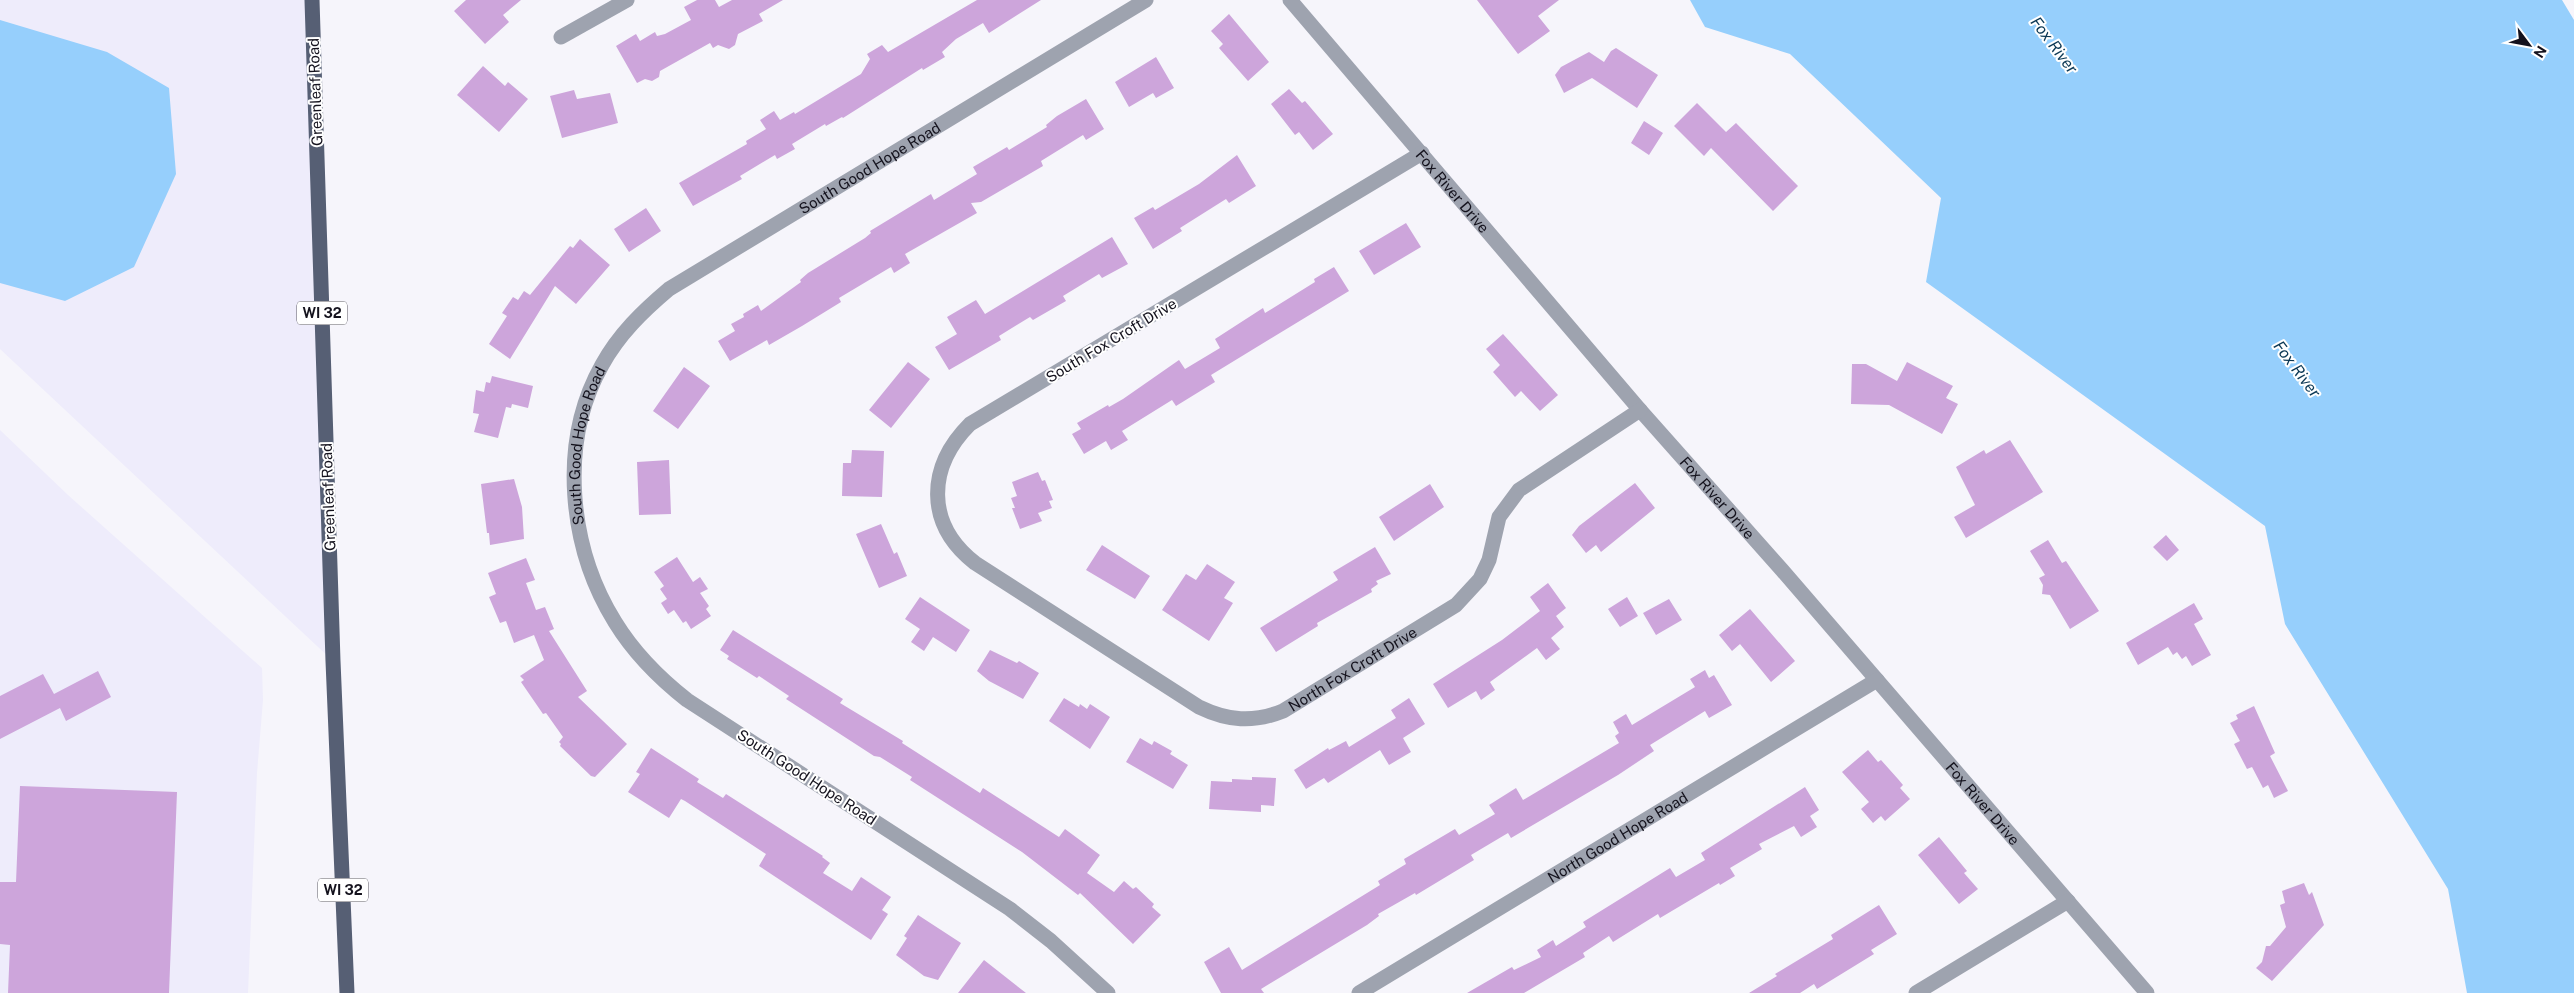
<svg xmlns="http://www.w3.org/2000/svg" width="2574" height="993" font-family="'Public Sans',sans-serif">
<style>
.built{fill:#eeecfb}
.water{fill:#96cffc}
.building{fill:#cda5db}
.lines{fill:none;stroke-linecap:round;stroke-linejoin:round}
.street{stroke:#9ea3af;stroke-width:15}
.primary{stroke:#565f74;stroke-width:15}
.labels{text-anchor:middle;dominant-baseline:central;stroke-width:4;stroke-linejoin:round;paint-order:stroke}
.shield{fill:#fff;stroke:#5a5961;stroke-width:1}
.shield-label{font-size:14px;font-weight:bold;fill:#14121d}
.street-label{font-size:15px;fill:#14121d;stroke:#fff}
.water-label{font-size:16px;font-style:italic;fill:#0b3855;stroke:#fff}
</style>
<rect width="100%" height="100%" fill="#f6f5fb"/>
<!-- built -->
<path class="built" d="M 0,0 L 312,0 L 333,661 L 0,349 Z
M 0,430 L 68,495 L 262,668 L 263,700 L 257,773 L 248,993 L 0,993 Z"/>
<!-- water -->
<path class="water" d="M 1690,0 L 2562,0 L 2574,20 L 2574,993 L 2467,993 L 2448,889 L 2285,624 L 2265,526 L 1926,282 L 1941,198 L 1790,54 L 1705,27 Z
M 0,20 L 107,52 L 169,88 L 176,174 L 134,267 L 65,301 L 0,283 Z"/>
<!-- building -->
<path class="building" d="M 466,0 L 521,0 L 503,15 L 509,22 L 485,44 L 454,11 Z
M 697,0 L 715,0 L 719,7 L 732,0 L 783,0 L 759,14 L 763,21 L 738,34 L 735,45 L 729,49 L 718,45 L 713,48 L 710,43 L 660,71 L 659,77 L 652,81 L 645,79 L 637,83 L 616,46 L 636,34 L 640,41 L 655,32 L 657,36 L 665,34 L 691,20 L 684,7 Z
M 977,0 L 1041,0 L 989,33 L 983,23 L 956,39 L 942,52 L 945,57 L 923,70 L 922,68 L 843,118 L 842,117 L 826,126 L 825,124 L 792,144 L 795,149 L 777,159 L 775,155 L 740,176 L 742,179 L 693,206 L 679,183 L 747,144 L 746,141 L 766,129 L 760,120 L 774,111 L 780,120 L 794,112 L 795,114 L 861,74 L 870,59 L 867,54 L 882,45 L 888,52 Z
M 1477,0 L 1559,0 L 1538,16 L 1550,31 L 1518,54 Z
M 1229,14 L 1269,62 L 1248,81 L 1219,48 L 1223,44 L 1211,31 Z
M 1616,48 L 1658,75 L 1637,108 L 1592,78 L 1564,93 L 1555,75 L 1561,67 L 1589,52 L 1604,62 L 1611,51 Z
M 1156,57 L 1174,88 L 1156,98 L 1153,93 L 1129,107 L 1115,82 Z
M 483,66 L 505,86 L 508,82 L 528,99 L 499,132 L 457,95 Z
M 1289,89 L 1302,103 L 1305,101 L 1333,134 L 1313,150 L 1299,132 L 1295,135 L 1271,104 Z
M 574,90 L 577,99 L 610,93 L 618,123 L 562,138 L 550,96 Z
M 1086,99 L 1104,129 L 1086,140 L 1083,135 L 1041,161 L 1043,166 L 981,202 L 971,203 L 977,213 L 905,254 L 910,263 L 894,273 L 891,267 L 839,298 L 841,302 L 802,326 L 769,345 L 767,340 L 730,361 L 718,341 L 735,331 L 731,324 L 744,317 L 743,314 L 758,305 L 761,311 L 801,282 L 800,280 L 808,273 L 865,238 L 871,233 L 870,231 L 931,194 L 934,200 L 977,174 L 973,167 L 1007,147 L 1009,150 L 1047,127 L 1046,125 L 1057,116 Z
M 1697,103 L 1726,132 L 1736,123 L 1798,186 L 1773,211 L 1711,148 L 1704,156 L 1674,126 Z
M 1644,121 L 1663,133 L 1649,155 L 1631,143 Z
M 1237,155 L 1256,186 L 1229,203 L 1226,199 L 1180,228 L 1182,231 L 1153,249 L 1134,218 L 1153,207 L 1155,210 L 1199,184 Z
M 646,208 L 661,231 L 629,252 L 614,229 Z
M 1406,223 L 1421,247 L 1374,275 L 1359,251 Z
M 1112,237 L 1128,264 L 1102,278 L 1099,274 L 1063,296 L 1066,301 L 1033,320 L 1030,317 L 999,336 L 1001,340 L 949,370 L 935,347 L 957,334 L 947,317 L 976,300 L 985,314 Z
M 580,239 L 610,265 L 576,304 L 555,286 L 510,359 L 489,344 L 507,316 L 502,313 L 513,297 L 518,300 L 524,291 L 530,295 L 570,246 L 573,248 Z
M 1334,267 L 1349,291 L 1211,375 L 1215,382 L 1176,406 L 1172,400 L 1122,431 L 1128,440 L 1111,450 L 1106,441 L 1084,454 L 1072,434 L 1081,429 L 1077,423 L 1108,405 L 1109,407 L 1123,399 L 1179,360 L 1185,369 L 1220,348 L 1215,339 L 1263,308 L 1265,313 L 1315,282 L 1314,279 Z
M 1503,334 L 1558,395 L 1540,411 L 1521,391 L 1515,397 L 1493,372 L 1500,365 L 1486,349 Z
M 908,362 L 930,379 L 891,428 L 869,410 Z
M 1907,362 L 1953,386 L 1946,398 L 1958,404 L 1942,434 L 1889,405 L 1851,404 L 1852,364 L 1866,364 L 1897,381 Z
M 684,367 L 710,386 L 678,429 L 653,411 Z
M 492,376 L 533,386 L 528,408 L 512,404 L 511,408 L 506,407 L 498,438 L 474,432 L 479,414 L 473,413 L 476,390 L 484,392 L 486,382 L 490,383 Z
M 2010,440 L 2043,492 L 1966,538 L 1954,517 L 1975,505 L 1956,467 L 1984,450 L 1986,454 Z
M 852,450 L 884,451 L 882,497 L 842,496 L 843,463 L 851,463 Z
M 669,460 L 671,514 L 639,515 L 637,462 Z
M 1038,472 L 1042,481 L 1045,480 L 1053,500 L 1049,501 L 1052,508 L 1038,513 L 1042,521 L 1020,529 L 1012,508 L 1015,508 L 1011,498 L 1017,496 L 1012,482 Z
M 514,479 L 522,507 L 524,539 L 490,545 L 489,533 L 487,533 L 481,484 Z
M 1635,483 L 1655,508 L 1601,552 L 1596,545 L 1586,553 L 1572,535 L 1579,526 Z
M 1430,484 L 1444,507 L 1394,541 L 1379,517 Z
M 881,524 L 894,554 L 897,552 L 907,576 L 879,588 L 856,534 Z
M 2166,535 L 2179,550 L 2167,561 L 2153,547 Z
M 2048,540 L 2062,563 L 2066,561 L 2099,611 L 2070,629 L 2050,595 L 2042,594 L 2043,585 L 2039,578 L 2045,575 L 2030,551 Z
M 1102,545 L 1150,576 L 1135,599 L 1086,570 Z
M 1375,547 L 1391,574 L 1376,581 L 1378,584 L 1371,589 L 1372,592 L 1317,623 L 1318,626 L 1276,652 L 1260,628 L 1338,580 L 1333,572 Z
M 677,557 L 693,582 L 700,577 L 708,589 L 700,593 L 709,606 L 706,609 L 711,616 L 691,629 L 686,621 L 683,623 L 674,610 L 668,614 L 661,603 L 667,599 L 660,589 L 664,586 L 654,572 Z
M 526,558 L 535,580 L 526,583 L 536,610 L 545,607 L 554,629 L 549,631 L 587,691 L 578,697 L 627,744 L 595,777 L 591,776 L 560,746 L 561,744 L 559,742 L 563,737 L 546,713 L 543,714 L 521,682 L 524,680 L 520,676 L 544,660 L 534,635 L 514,643 L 506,621 L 500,623 L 489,597 L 496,594 L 488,573 Z
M 1207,564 L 1235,582 L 1224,598 L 1233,603 L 1209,641 L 1162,610 L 1186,574 L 1196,580 Z
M 1548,583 L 1566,608 L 1556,616 L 1564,627 L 1551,638 L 1560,649 L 1546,660 L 1537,648 L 1490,682 L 1495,690 L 1481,700 L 1476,691 L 1448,708 L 1433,684 L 1502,640 L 1540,611 L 1530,597 Z
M 920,597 L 970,630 L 956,652 L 933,637 L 924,651 L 911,642 L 920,629 L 905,619 Z
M 1627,597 L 1638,616 L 1620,627 L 1608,609 Z
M 1669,599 L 1682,620 L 1656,635 L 1643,613 Z
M 2194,603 L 2203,619 L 2194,624 L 2211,655 L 2192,666 L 2186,656 L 2182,659 L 2177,652 L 2173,655 L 2168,647 L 2138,665 L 2126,643 Z
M 1750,609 L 1795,661 L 1771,682 L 1740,644 L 1732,651 L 1719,635 Z
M 733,630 L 843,699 L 840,703 L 903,741 L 902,743 L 980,793 L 983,788 L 1059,837 L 1065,829 L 1100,855 L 1087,873 L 1114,892 L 1124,881 L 1133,889 L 1136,887 L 1154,904 L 1152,907 L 1161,915 L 1133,944 L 1080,893 L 1078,895 L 1022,852 L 910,780 L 912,777 L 880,757 L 874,756 L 786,699 L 789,696 L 759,676 L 757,678 L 727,659 L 729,656 L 720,650 Z
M 990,650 L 1017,663 L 1019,661 L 1039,673 L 1023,699 L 989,681 L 977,671 Z
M 1705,670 L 1709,678 L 1714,675 L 1732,705 L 1709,718 L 1705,711 L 1650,745 L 1654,751 L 1618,775 L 1511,838 L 1508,833 L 1471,855 L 1474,860 L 1416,895 L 1415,893 L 1378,914 L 1379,916 L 1367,925 L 1261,989 L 1264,993 L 1221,993 L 1204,962 L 1229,947 L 1242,970 L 1380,885 L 1378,881 L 1406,864 L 1404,859 L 1455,829 L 1459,835 L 1495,814 L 1489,805 L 1516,788 L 1523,800 L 1619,743 L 1615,736 L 1619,733 L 1613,722 L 1626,714 L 1632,725 L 1695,687 L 1690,679 Z
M 98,671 L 111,697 L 66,721 L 60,708 L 0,739 L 0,696 L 43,674 L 54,694 Z
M 1064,698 L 1079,707 L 1080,704 L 1087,709 L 1090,704 L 1110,717 L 1090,749 L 1049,721 Z
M 1409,698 L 1425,724 L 1403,738 L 1411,752 L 1389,765 L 1380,750 L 1328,783 L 1324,778 L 1306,789 L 1294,770 L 1328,748 L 1329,750 L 1346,741 L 1349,747 L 1396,718 L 1391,710 Z
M 2254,706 L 2275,753 L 2270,756 L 2288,791 L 2274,798 L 2268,785 L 2263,788 L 2252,767 L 2247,769 L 2234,744 L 2240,741 L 2230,723 L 2238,719 L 2236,715 Z
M 1140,738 L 1152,745 L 1154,741 L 1172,751 L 1170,754 L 1188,765 L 1173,789 L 1126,762 Z
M 651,748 L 699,779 L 697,782 L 723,798 L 726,794 L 823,856 L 822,857 L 830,863 L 823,873 L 852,891 L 861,877 L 891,897 L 882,910 L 888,914 L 871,940 L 759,866 L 766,854 L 685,801 L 681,799 L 669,818 L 628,792 L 640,774 L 636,772 Z
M 1868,750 L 1878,762 L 1881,760 L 1898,779 L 1903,785 L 1900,788 L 1910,799 L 1885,821 L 1881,816 L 1873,823 L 1861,809 L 1869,802 L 1842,772 Z
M 1252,777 L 1276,778 L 1274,806 L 1261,805 L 1261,812 L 1209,809 L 1211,781 L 1232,782 L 1232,779 L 1252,780 Z
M 20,786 L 177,792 L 169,993 L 8,993 L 10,945 L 0,944 L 0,882 L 16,882 Z
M 1805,787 L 1819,810 L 1810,816 L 1817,827 L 1801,837 L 1794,826 L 1759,844 L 1762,849 L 1730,868 L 1735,876 L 1720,885 L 1719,883 L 1660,918 L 1658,914 L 1613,942 L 1609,936 L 1583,953 L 1585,957 L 1524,993 L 1467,993 L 1512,967 L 1514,970 L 1541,957 L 1537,950 L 1553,940 L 1556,946 L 1586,927 L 1583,922 L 1670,868 L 1676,877 L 1705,860 L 1701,853 Z
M 1939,837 L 1967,871 L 1964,873 L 1978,889 L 1959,904 L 1918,855 Z
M 2304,883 L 2309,895 L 2312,892 L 2324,925 L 2272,981 L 2256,968 L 2262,962 L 2266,946 L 2270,946 L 2286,927 L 2280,905 L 2285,903 L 2282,891 Z
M 1879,905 L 1897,934 L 1871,950 L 1874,954 L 1817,989 L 1814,984 L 1800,993 L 1749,993 L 1777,976 L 1775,974 L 1833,939 L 1831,935 Z
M 918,915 L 961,943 L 938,980 L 924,976 L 896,955 L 907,938 L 904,936 Z
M 984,960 L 1026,993 L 958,993 Z"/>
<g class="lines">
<!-- street -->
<g class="street">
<path id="s1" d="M 1290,0 L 1640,410 L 1782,570 L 2147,993"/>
<path d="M 561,37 L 627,0"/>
<path id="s2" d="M 1422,153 L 970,424 C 927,467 925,524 975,563 L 1199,707 C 1228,721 1253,723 1283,711 L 1456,605 L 1480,579 L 1489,560 L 1499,517 L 1519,490 L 1640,410"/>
<path id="s3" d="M 1108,993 L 1051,941 L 1010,909 L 687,700 C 659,678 634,653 615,622 C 569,548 558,443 602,365 C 619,334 643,311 669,289 L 1146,0"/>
<path id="s4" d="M 1359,993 L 1877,680"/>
<path d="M 1916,993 L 2068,901"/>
</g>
<!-- primary -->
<path class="primary" d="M 312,0 L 333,661 L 347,993"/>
</g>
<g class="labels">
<!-- shield labels -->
<g class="shield">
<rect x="297" y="301.5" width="50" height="23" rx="4"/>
<rect x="318" y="878.5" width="50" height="23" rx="4"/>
</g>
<g class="shield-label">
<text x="322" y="313">WI 32</text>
<text x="343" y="890">WI 32</text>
</g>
<!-- street labels -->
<g class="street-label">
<text transform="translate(315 92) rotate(-92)">Greenleaf Road</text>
<text stroke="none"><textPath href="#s3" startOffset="1226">South Good Hope Road</textPath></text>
<text stroke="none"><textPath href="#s1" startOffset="251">Fox River Drive</textPath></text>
<text transform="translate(1111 340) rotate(-31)">South Fox Croft Drive</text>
<text stroke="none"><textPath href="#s3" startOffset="806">South Good Hope Road</textPath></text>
<text transform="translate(328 497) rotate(-92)">Greenleaf Road</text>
<text stroke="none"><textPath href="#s1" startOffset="656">Fox River Drive</textPath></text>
<text stroke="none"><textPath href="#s2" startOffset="1122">North Fox Croft Drive</textPath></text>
<text transform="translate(807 777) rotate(33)">South Good Hope Road</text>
<text stroke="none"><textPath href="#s1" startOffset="1061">Fox River Drive</textPath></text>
<text stroke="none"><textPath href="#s4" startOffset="302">North Good Hope Road</textPath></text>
</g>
<!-- water labels -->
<g class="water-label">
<text transform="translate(2054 45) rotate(53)">Fox River</text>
<text transform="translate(2297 369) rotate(53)">Fox River</text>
</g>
</g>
<!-- north arrow -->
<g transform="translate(2529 45) rotate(122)" stroke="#ffffff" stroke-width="4" paint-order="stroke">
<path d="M0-4L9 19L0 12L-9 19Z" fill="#14121d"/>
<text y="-8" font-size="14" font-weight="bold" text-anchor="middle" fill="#14121d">N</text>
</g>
</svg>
